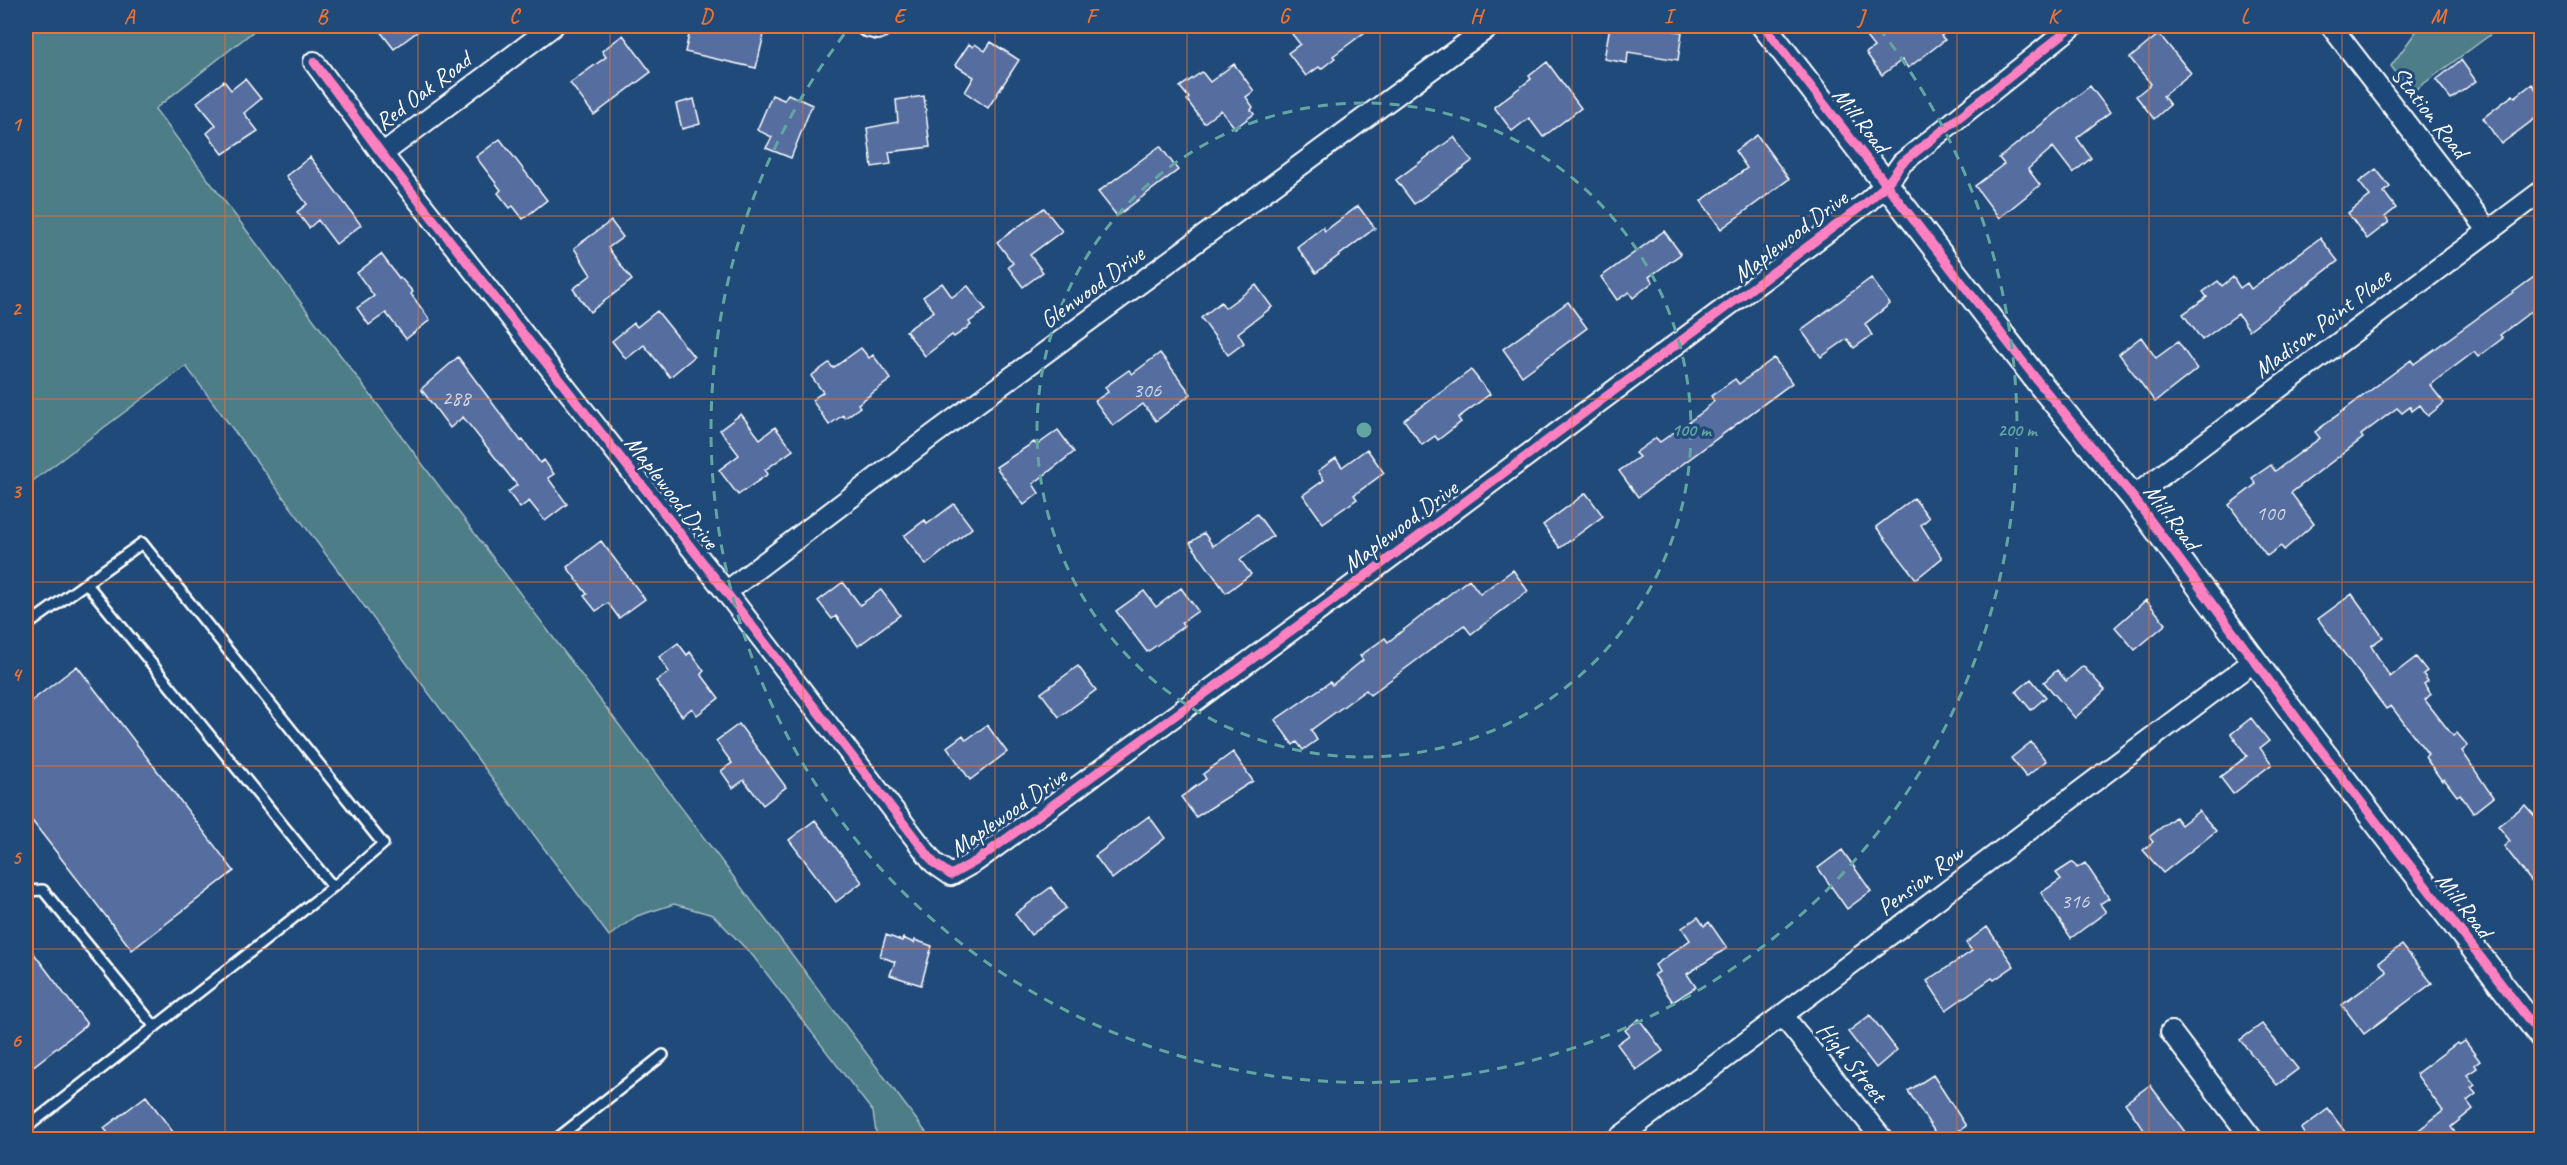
<svg xmlns="http://www.w3.org/2000/svg" width="2567" height="1165" font-family="Caveat,sans-serif">
<style>
.green{fill:#4d7d87;stroke:#a6bec3;stroke-width:1.5}
.building{fill:#566e9f;stroke:#fff;stroke-width:1.5}
.lines{fill:none;stroke-linecap:round;stroke-linejoin:round}
.service-casing{stroke:#fff;stroke-width:14}
.minor-casing{stroke:#fff;stroke-width:24}
.tertiary-casing{stroke:#fff;stroke-width:28}
.service{stroke:#1f4a7a;stroke-width:9}
.minor{stroke:#1f4a7a;stroke-width:20}
.tertiary{stroke:#1f4a7a;stroke-width:24}
.cycleway-casing{stroke:#1f4a7a;stroke-width:13}
.cycleway{stroke:#ff80c0;stroke-width:9}
.grid{fill:none;stroke:#eb7230;stroke-width:1.5;stroke-opacity:0.55}
.ring{fill:none;stroke:#63a6a1;stroke-width:3;stroke-dasharray:10 8}
.labels{text-anchor:middle;dominant-baseline:central;stroke-width:6;stroke-linejoin:round;paint-order:stroke}
.number-label{font-size:21px;fill:#d5dbe7}
.street-label{font-size:24px;fill:#fff;stroke:#1f4a7a}
.centre{fill:#63a6a1;stroke:#1f4a7a;stroke-width:3}
.ring-label{font-size:18px;text-anchor:middle;font-weight:bold;fill:#63a6a1;stroke:#1f4a7a;stroke-width:6;stroke-linejoin:round;paint-order:stroke}
.neatline{fill:none;stroke:#eb7230;stroke-width:2}
.grid-label{font-size:20px;text-anchor:middle;font-weight:bold;fill:#eb7230}
</style>
<rect width="100%" height="100%" fill="#1f4a7a"/>
<filter id="ink" filterUnits="userSpaceOnUse"><feTurbulence type="fractalNoise" baseFrequency=".0167" numOctaves="2"/><feDisplacementMap in="SourceGraphic" scale="12" xChannelSelector="R" yChannelSelector="G"/><feConvolveMatrix kernelMatrix="1 2 1 2 8 2 1 2 1" color-interpolation-filters="sRGB"/></filter>
<g filter="url(#ink)">
<!-- green -->
<path class="green" d="M 26,26 L 260,26 L 155,109 L 931,1139 L 877,1139 L 873,1112 L 753,956 L 713,915 L 674,904 L 637,916 L 609,936 L 186,366 L 26,486 Z
M 2420,26 L 2502,26 L 2411,93 L 2391,66 Z"/>
<!-- building -->
<path class="building" d="M 376,26 L 425,26 L 394,49 Z
M 691,26 L 766,26 L 756,68 L 685,52 Z
M 1303,26 L 1373,26 L 1333,56 L 1335,58 L 1321,69 L 1319,67 L 1306,76 L 1288,53 L 1300,44 L 1292,34 Z
M 1610,26 L 1658,26 L 1658,28 L 1682,32 L 1678,60 L 1628,52 L 1627,63 L 1604,59 Z
M 1881,26 L 1954,26 L 1941,36 L 1945,40 L 1908,68 L 1902,60 L 1882,75 L 1866,53 L 1874,47 L 1866,37 Z
M 2159,34 L 2191,73 L 2163,96 L 2170,105 L 2154,119 L 2136,96 L 2151,84 L 2130,58 Z
M 623,35 L 651,72 L 594,115 L 570,83 L 606,57 L 602,51 Z
M 991,42 L 1019,60 L 988,108 L 965,92 L 974,77 L 955,65 L 969,44 L 973,47 L 975,44 L 985,51 Z
M 2461,60 L 2476,81 L 2451,99 L 2436,80 Z
M 1547,62 L 1581,108 L 1543,137 L 1529,118 L 1512,131 L 1494,107 L 1531,79 L 1529,76 Z
M 1234,64 L 1254,91 L 1246,97 L 1253,107 L 1251,110 L 1254,114 L 1235,128 L 1221,110 L 1204,123 L 1187,100 L 1189,98 L 1180,87 L 1202,72 L 1210,82 Z
M 245,79 L 261,99 L 244,113 L 258,131 L 223,154 L 207,133 L 216,125 L 197,102 L 224,81 L 231,90 Z
M 2532,84 L 2541,97 L 2541,114 L 2501,144 L 2483,118 L 2513,95 L 2515,97 Z
M 2090,86 L 2110,112 L 2077,138 L 2091,158 L 2073,173 L 2053,147 L 2028,169 L 2040,185 L 1999,218 L 1975,186 L 2004,164 L 1999,158 Z
M 788,94 L 812,105 L 791,158 L 766,148 L 772,137 L 757,130 L 772,95 L 784,100 Z
M 924,96 L 930,147 L 889,152 L 891,164 L 872,167 L 867,128 L 898,122 L 896,100 Z
M 694,99 L 700,124 L 682,129 L 676,104 Z
M 1757,135 L 1789,179 L 1721,229 L 1701,201 L 1747,168 L 1735,151 Z
M 1454,137 L 1472,161 L 1414,204 L 1396,180 Z
M 500,139 L 547,200 L 523,219 L 513,206 L 510,208 L 498,193 L 501,190 L 476,157 Z
M 1160,146 L 1178,170 L 1117,216 L 1098,192 Z
M 310,157 L 361,225 L 336,244 L 318,220 L 309,228 L 297,212 L 307,204 L 286,176 Z
M 2376,169 L 2390,187 L 2384,192 L 2396,208 L 2385,217 L 2389,222 L 2367,239 L 2348,213 L 2370,196 L 2359,182 Z
M 1358,206 L 1375,228 L 1316,273 L 1297,247 L 1323,227 L 1325,231 Z
M 1044,208 L 1062,231 L 1030,255 L 1043,272 L 1023,287 L 1008,267 L 1013,263 L 997,242 Z
M 611,221 L 623,237 L 608,248 L 632,280 L 590,312 L 573,289 L 591,275 L 574,248 Z
M 1664,231 L 1681,254 L 1649,277 L 1653,282 L 1633,298 L 1629,292 L 1617,300 L 1601,277 Z
M 2320,238 L 2338,261 L 2249,330 L 2238,314 L 2202,340 L 2183,314 L 2207,297 L 2203,292 L 2218,281 L 2222,286 L 2233,277 L 2240,288 L 2247,283 L 2251,289 Z
M 381,254 L 399,278 L 400,277 L 413,292 L 411,294 L 430,320 L 406,339 L 386,313 L 369,325 L 357,308 L 374,296 L 357,273 Z
M 2541,272 L 2541,304 L 2500,335 L 2503,338 L 2478,357 L 2474,352 L 2430,385 L 2444,403 L 2428,416 L 2420,405 L 2412,411 L 2410,407 L 2402,413 L 2397,408 L 2361,435 L 2363,438 L 2291,493 L 2314,524 L 2284,550 L 2281,546 L 2267,556 L 2229,505 L 2256,484 L 2252,478 L 2271,465 L 2275,471 L 2320,438 L 2315,432 L 2411,360 L 2414,364 Z
M 1871,278 L 1890,304 L 1865,324 L 1872,335 L 1854,348 L 1847,339 L 1821,357 L 1801,330 Z
M 942,283 L 952,297 L 968,286 L 986,310 L 969,322 L 971,325 L 954,337 L 952,335 L 925,356 L 906,331 L 934,311 L 923,297 Z
M 1256,285 L 1272,307 L 1238,333 L 1244,343 L 1228,355 L 1201,318 L 1221,302 L 1225,308 Z
M 1568,302 L 1587,328 L 1522,376 L 1503,349 Z
M 657,311 L 694,357 L 670,377 L 644,345 L 626,359 L 612,341 L 634,323 L 637,327 Z
M 2141,337 L 2156,358 L 2178,342 L 2197,369 L 2155,402 L 2119,354 Z
M 861,348 L 869,358 L 873,355 L 891,379 L 858,404 L 860,407 L 845,418 L 843,415 L 829,425 L 812,400 L 823,392 L 811,376 L 829,363 L 833,368 Z
M 1160,353 L 1191,394 L 1156,421 L 1143,404 L 1113,426 L 1095,401 L 1108,392 L 1105,387 L 1129,370 L 1132,374 Z
M 458,357 L 521,441 L 523,440 L 540,463 L 544,460 L 554,474 L 548,478 L 567,504 L 545,521 L 529,501 L 520,508 L 508,492 L 517,485 L 463,417 L 450,428 L 421,389 Z
M 1774,358 L 1792,383 L 1638,497 L 1619,471 L 1639,457 L 1635,453 L 1656,438 L 1660,442 L 1704,411 L 1714,401 L 1711,396 L 1735,379 L 1739,384 Z
M 1471,370 L 1490,394 L 1458,418 L 1461,422 L 1438,440 L 1435,436 L 1422,445 L 1404,420 Z
M 741,414 L 760,439 L 775,427 L 793,450 L 765,470 L 768,474 L 738,495 L 719,470 L 739,455 L 720,430 Z
M 1058,430 L 1074,452 L 1033,484 L 1039,493 L 1024,505 L 996,467 L 1034,442 L 1037,445 Z
M 1367,449 L 1384,473 L 1354,495 L 1357,499 L 1323,523 L 1303,495 L 1324,480 L 1318,471 L 1336,458 L 1342,467 Z
M 1586,493 L 1603,516 L 1560,548 L 1543,525 Z
M 1914,498 L 1929,518 L 1921,525 L 1942,558 L 1916,579 L 1876,527 Z
M 954,504 L 972,528 L 926,565 L 904,536 L 925,520 L 927,524 Z
M 1257,514 L 1273,536 L 1240,560 L 1251,574 L 1226,593 L 1190,543 L 1204,533 L 1213,546 Z
M 601,541 L 645,599 L 619,618 L 608,603 L 596,611 L 584,596 L 587,594 L 567,567 Z
M 1513,570 L 1528,591 L 1471,634 L 1464,625 L 1370,695 L 1366,690 L 1311,730 L 1317,740 L 1303,750 L 1297,742 L 1293,745 L 1275,720 L 1330,682 L 1332,685 L 1363,660 L 1360,656 L 1385,638 L 1388,642 L 1469,579 L 1480,594 Z
M 843,582 L 860,605 L 881,590 L 900,615 L 858,646 L 836,616 L 832,619 L 818,601 Z
M 1181,588 L 1198,611 L 1181,623 L 1184,626 L 1147,652 L 1116,611 L 1144,591 L 1156,607 Z
M 2352,594 L 2383,637 L 2371,646 L 2390,677 L 2416,657 L 2427,671 L 2423,674 L 2428,681 L 2424,684 L 2431,694 L 2425,700 L 2453,736 L 2457,733 L 2468,746 L 2462,751 L 2493,797 L 2473,813 L 2460,794 L 2457,796 L 2444,779 L 2442,781 L 2425,757 L 2428,754 L 2391,706 L 2386,709 L 2318,619 Z
M 2146,600 L 2166,624 L 2135,650 L 2115,627 Z
M 678,643 L 687,655 L 690,652 L 704,671 L 701,674 L 719,698 L 697,715 L 692,708 L 682,716 L 656,681 L 669,672 L 659,657 Z
M 77,666 L 234,871 L 132,950 L 26,813 L 26,705 Z
M 1078,666 L 1096,690 L 1059,717 L 1041,693 Z
M 2083,666 L 2105,690 L 2075,718 L 2044,682 L 2057,670 L 2066,681 Z
M 2031,679 L 2046,697 L 2031,710 L 2016,692 Z
M 2251,718 L 2269,741 L 2260,748 L 2272,764 L 2233,794 L 2220,777 L 2247,756 L 2231,734 Z
M 739,724 L 786,787 L 763,805 L 744,780 L 733,788 L 721,771 L 732,763 L 716,741 Z
M 987,725 L 1007,752 L 970,780 L 947,747 L 963,735 L 966,740 Z
M 2031,742 L 2046,761 L 2026,777 L 2011,758 Z
M 1233,752 L 1253,781 L 1196,817 L 1181,797 L 1206,779 L 1203,774 Z
M 2525,805 L 2541,823 L 2541,894 L 2504,846 L 2510,841 L 2498,826 Z
M 2199,811 L 2216,831 L 2163,873 L 2143,850 L 2153,842 L 2149,837 L 2175,817 L 2181,825 Z
M 1149,816 L 1165,838 L 1112,879 L 1095,856 Z
M 815,820 L 862,882 L 836,902 L 789,840 Z
M 1842,850 L 1871,891 L 1847,909 L 1818,868 Z
M 2073,862 L 2077,868 L 2085,863 L 2109,898 L 2100,904 L 2106,912 L 2071,938 L 2041,893 L 2061,879 L 2056,873 Z
M 1051,887 L 1066,908 L 1031,935 L 1015,914 Z
M 1698,917 L 1704,926 L 1709,922 L 1727,948 L 1687,974 L 1696,987 L 1673,1002 L 1654,975 L 1659,972 L 1655,965 L 1690,940 L 1682,928 Z
M 1987,927 L 2014,966 L 1994,980 L 1992,978 L 1946,1010 L 1927,981 L 1972,951 L 1966,943 Z
M 886,935 L 902,941 L 903,938 L 914,943 L 915,940 L 932,946 L 921,985 L 890,975 L 895,962 L 880,956 Z
M 26,943 L 87,1024 L 26,1072 Z
M 2402,945 L 2432,983 L 2364,1034 L 2342,1005 L 2387,972 L 2379,962 Z
M 1870,1015 L 1897,1050 L 1876,1068 L 1848,1032 Z
M 1639,1019 L 1663,1051 L 1636,1070 L 1617,1044 L 1629,1035 L 1625,1030 Z
M 2262,1024 L 2298,1069 L 2277,1085 L 2240,1040 Z
M 2465,1041 L 2480,1061 L 2475,1065 L 2477,1068 L 2467,1075 L 2475,1085 L 2471,1088 L 2476,1094 L 2467,1101 L 2473,1109 L 2451,1127 L 2460,1140 L 2406,1140 L 2443,1111 L 2416,1074 L 2457,1043 L 2459,1045 Z
M 1933,1075 L 1966,1126 L 1945,1140 L 1940,1140 L 1908,1091 Z
M 2150,1085 L 2191,1140 L 2151,1140 L 2125,1103 Z
M 146,1096 L 179,1140 L 113,1140 L 104,1128 Z
M 2328,1109 L 2351,1140 L 2308,1140 L 2301,1129 Z"/>
<g class="lines">
<!-- service casing -->
<g class="service-casing">
<path id="service" d="M 86,583 L 333,887
M 26,626 L 142,543 L 383,844 L 333,887 L 26,1128
M 26,891 L 43,890 L 155,1027
M 555,1140 L 663,1055"/>
</g>
<!-- minor casing -->
<g class="minor-casing">
<path id="minor" d="M 866,26 L 878,29 L 883,26
M 2331,26 L 2488,230
M 314,62 L 382,154 L 726,592 L 934,863 L 951,875 L 976,861 L 1329,603 L 1866,203 L 1887,184 L 1902,163 L 2073,26
M 382,154 L 553,26
M 2133,497 L 2542,191
M 726,592 L 933,435 L 1490,26
M 1783,1016 L 1883,1140
M 2171,1032 L 2253,1140
M 1616,1140 L 2254,661"/>
</g>
<!-- tertiary casing -->
<g class="tertiary-casing">
<path id="tertiary" d="M 1764,26 L 2040,384 L 2133,497 L 2307,732 L 2542,1037"/>
</g>
<!-- service -->
<use href="#service" class="service"/>
<!-- minor -->
<use href="#minor" class="minor"/>
<!-- tertiary -->
<use href="#tertiary" class="tertiary"/>
<!-- cycleway casing -->
<g class="cycleway-casing">
<path id="cycleway" d="M 1764,26 L 2040,384 L 2133,497 L 2307,732 L 2542,1037
M 314,62 L 382,154 L 726,592 L 934,863 L 951,875 L 976,861 L 1329,603 L 1866,203 L 1887,184 L 1902,163 L 2073,26"/>
</g>
<!-- cycleway -->
<use href="#cycleway" class="cycleway"/>
</g>
</g>
<!-- grid -->
<path class="grid" d="M 225,26 L 225,1140M 418,26 L 418,1140M 610,26 L 610,1140M 803,26 L 803,1140M 995,26 L 995,1140M 1187,26 L 1187,1140M 1380,26 L 1380,1140M 1572,26 L 1572,1140M 1764,26 L 1764,1140M 1957,26 L 1957,1140M 2149,26 L 2149,1140M 2342,26 L 2342,1140M 26,216 L 2542,216M 26,399 L 2542,399M 26,582 L 2542,582M 26,766 L 2542,766M 26,949 L 2542,949"/>
<!-- distance rings -->
<g class="ring">
<circle cx="1364" cy="430" r="327"/>
<path d="M1879 28A653 653 0 1 1 849 28"/>
</g>
<g class="labels">
<!-- number labels -->
<g class="number-label">
<text x="1147" y="390">306</text>
<text x="456" y="398">288</text>
<text x="2270" y="513">100</text>
<text x="2075" y="901">316</text>
</g>
<!-- street labels -->
<g class="street-label">
<text transform="translate(423 91) rotate(-37)">Red Oak Road</text>
<text transform="translate(2430 112) rotate(52)">Station Road</text>
<text transform="translate(1861 120) rotate(52)">Mill Road</text>
<text transform="translate(1790 236) rotate(-37)">Maplewood Drive</text>
<text transform="translate(1092 287) rotate(-36)">Glenwood Drive</text>
<text transform="translate(2322 323) rotate(-37)">Madison Point Place</text>
<text transform="translate(672 492) rotate(52)">Maplewood Drive</text>
<text transform="translate(2172 517) rotate(53)">Mill Road</text>
<text transform="translate(1400 526) rotate(-37)">Maplewood Drive</text>
<text transform="translate(1008 812) rotate(-35)">Maplewood Drive</text>
<text transform="translate(1920 880) rotate(-37)">Pension Row</text>
<text transform="translate(2464 905) rotate(52)">Mill Road</text>
<text transform="translate(1852 1062) rotate(51)">High Street</text>
</g>
</g>
<circle cx="1364" cy="430" r="9" class="centre"/>
<g class="ring-label">
<text x="1691" y="436">100 m</text>
<text x="2017" y="436">200 m</text>
</g>
<!-- margin -->
<rect width="2567" height="1165" fill="none" stroke="#1f4a7a" stroke-width="66"/>
<rect x="33" y="33" width="2501" height="1099" class="neatline"/>
<g class="grid-label">
<text x="129" y="23">A</text>
<text x="322" y="23">B</text>
<text x="514" y="23">C</text>
<text x="706" y="23">D</text>
<text x="899" y="23">E</text>
<text x="1091" y="23">F</text>
<text x="1284" y="23">G</text>
<text x="1476" y="23">H</text>
<text x="1668" y="23">I</text>
<text x="1861" y="23">J</text>
<text x="2053" y="23">K</text>
<text x="2245" y="23">L</text>
<text x="2438" y="23">M</text>
<text x="16" y="131">1</text>
<text x="16" y="315">2</text>
<text x="16" y="498">3</text>
<text x="16" y="681">4</text>
<text x="16" y="864">5</text>
<text x="16" y="1047">6</text>
</g>
</svg>
